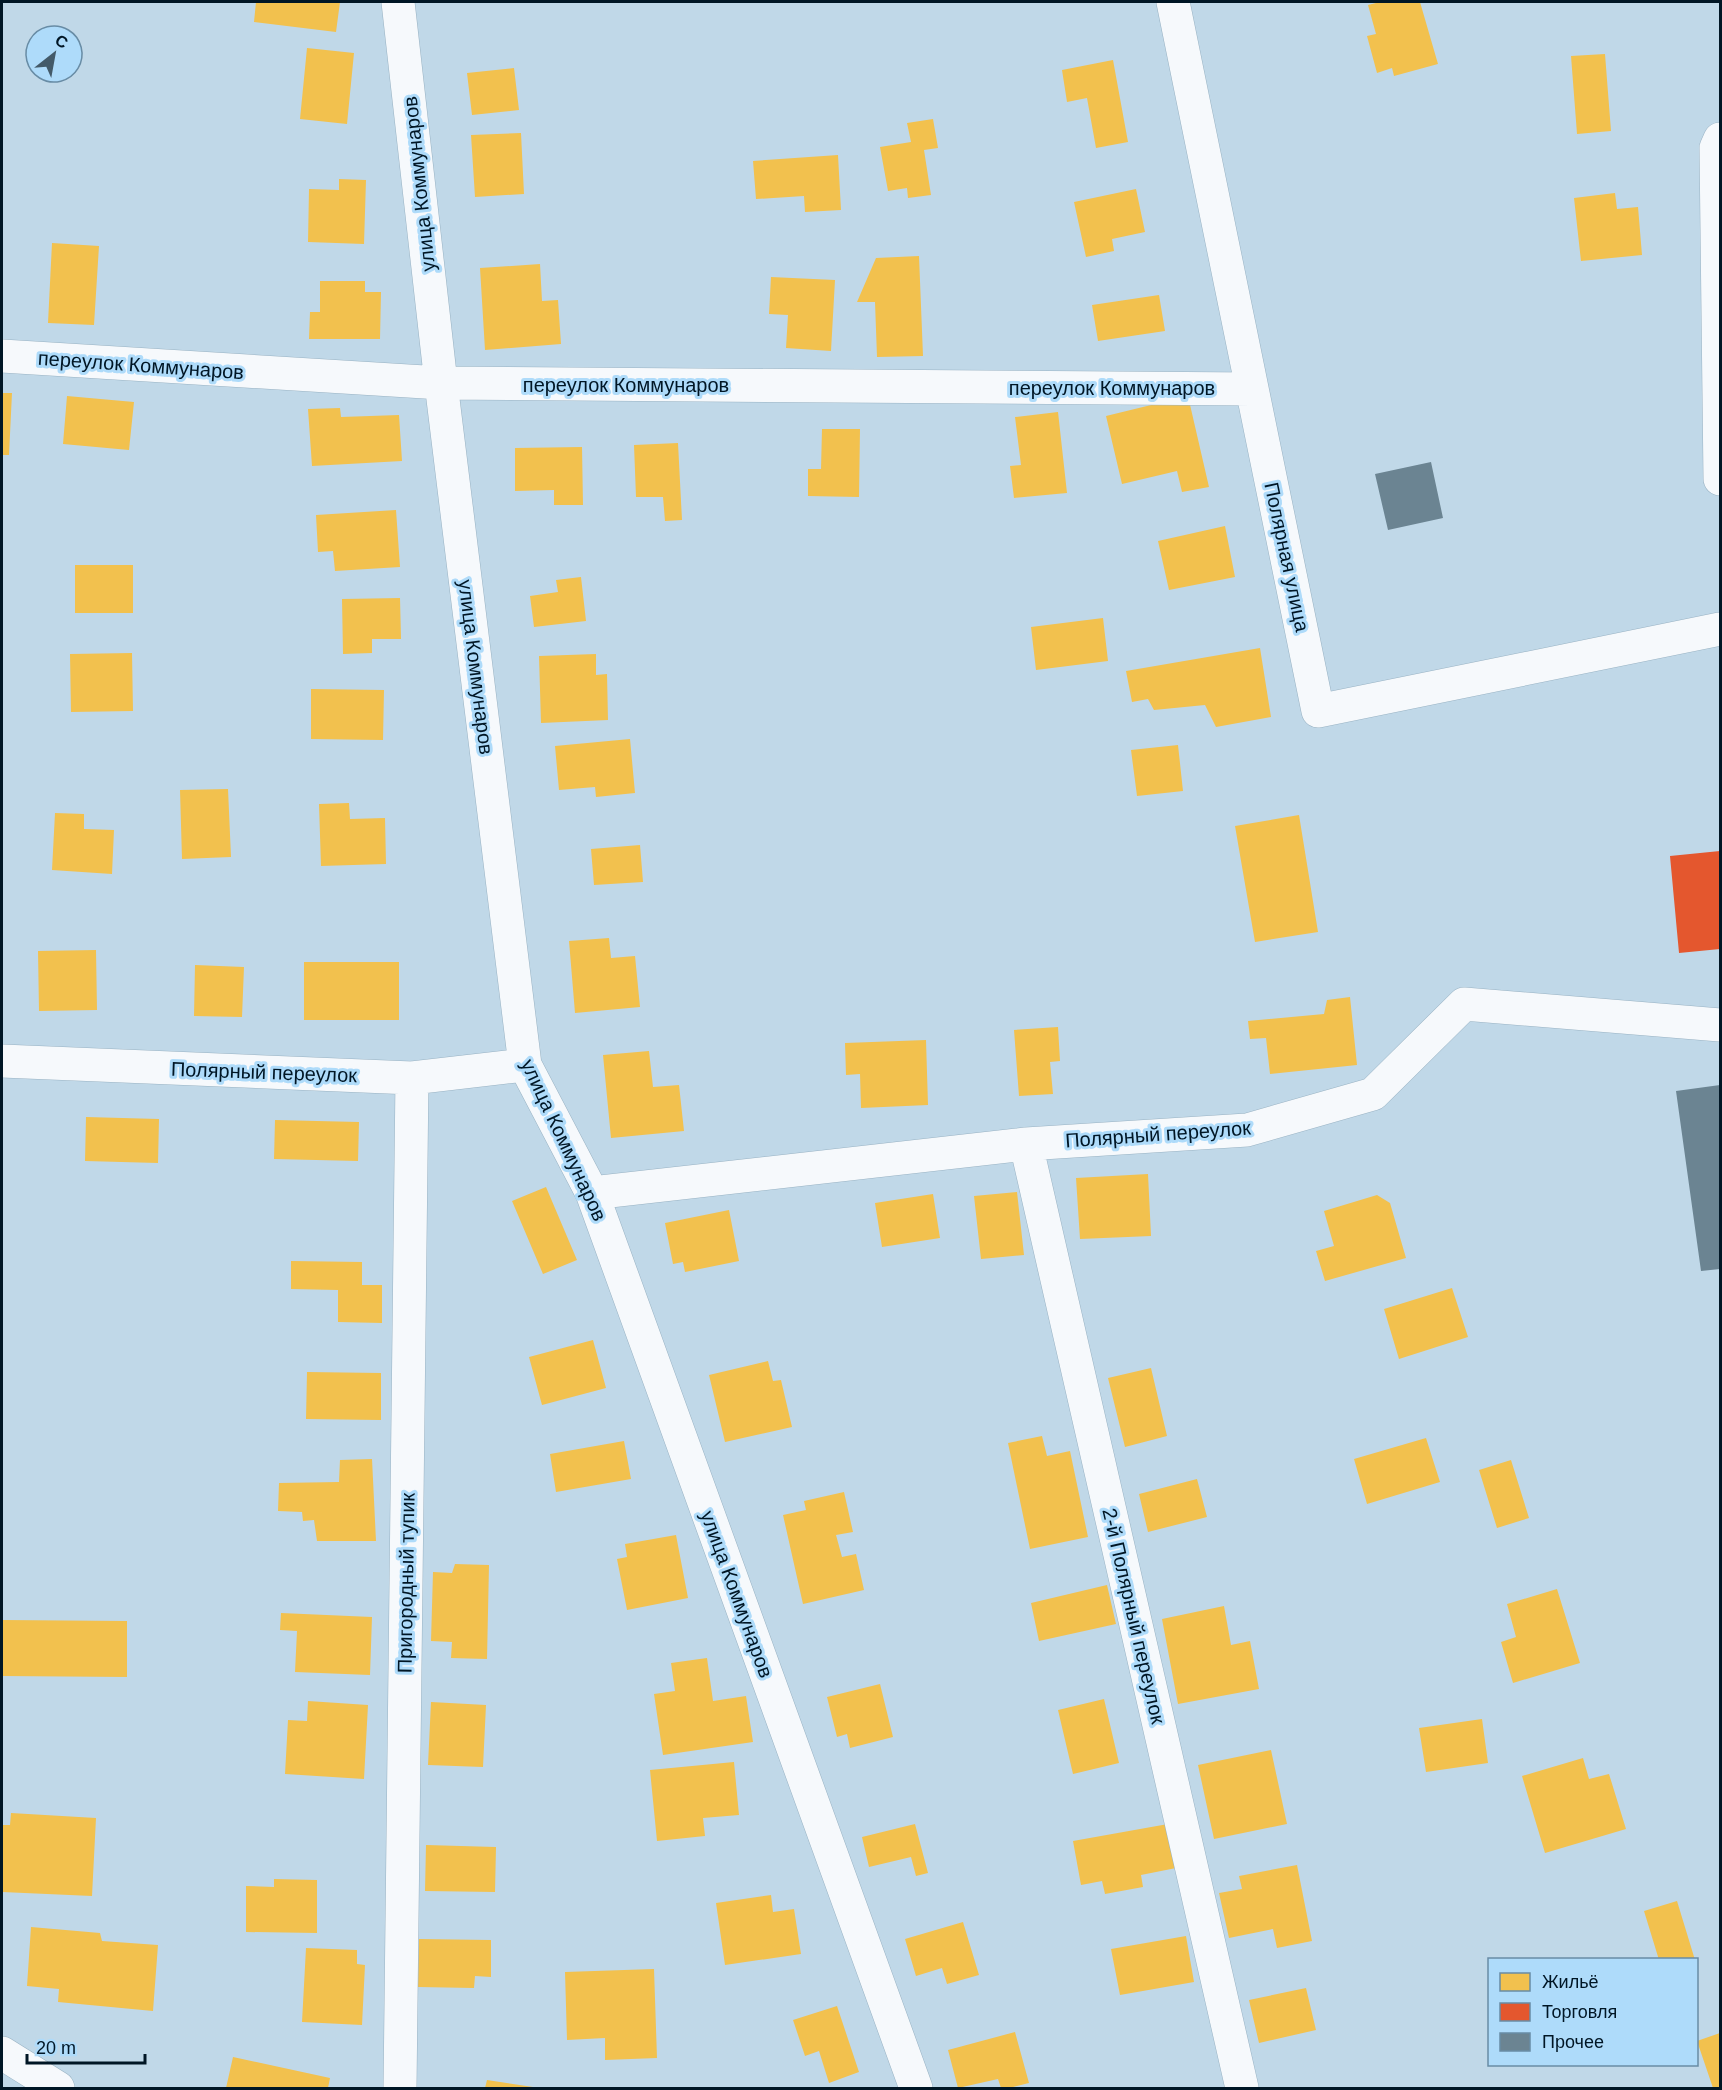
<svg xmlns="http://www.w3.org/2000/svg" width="1722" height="2090" font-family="Arial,sans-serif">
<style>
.homes{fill:#f2c14e}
.shops{fill:#e4572e}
.building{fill:#6b8492}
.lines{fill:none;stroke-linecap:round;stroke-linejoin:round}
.minor-casing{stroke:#98b2c3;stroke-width:34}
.secondary-casing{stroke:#98b2c3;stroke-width:34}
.minor{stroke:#f6f9fc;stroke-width:33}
.secondary{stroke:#f6f9fc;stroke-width:33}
.labels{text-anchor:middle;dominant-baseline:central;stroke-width:6;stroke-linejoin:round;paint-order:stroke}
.street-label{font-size:20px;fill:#001625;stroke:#aedbfa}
</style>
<rect width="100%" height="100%" fill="#c0d8e8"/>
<!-- homes -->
<path class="homes" d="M 256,2 L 340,2 L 336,32 L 254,22 Z
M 1380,2 L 1420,2 L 1438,64 L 1394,76 L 1392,68 L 1377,73 L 1367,36 L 1376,34 L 1368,5 Z
M 307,48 L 354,53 L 347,124 L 300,119 Z
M 1605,54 L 1611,131 L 1577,134 L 1571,56 Z
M 1113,60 L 1128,142 L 1096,148 L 1087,98 L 1067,102 L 1062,70 Z
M 514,68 L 519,110 L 472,115 L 467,73 Z
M 933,119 L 938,148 L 924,150 L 931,195 L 908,198 L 907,188 L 888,191 L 880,147 L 911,142 L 907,123 Z
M 521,133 L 524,194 L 475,197 L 471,135 Z
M 838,155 L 841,210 L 805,212 L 804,196 L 756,199 L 753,161 Z
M 339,179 L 366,180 L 364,244 L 308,242 L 309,189 L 339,190 Z
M 1136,189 L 1145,232 L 1112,239 L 1114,251 L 1086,257 L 1074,202 Z
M 1615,193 L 1617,209 L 1638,207 L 1642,255 L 1581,261 L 1574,198 Z
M 52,243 L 99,246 L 94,325 L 48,323 Z
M 919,256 L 923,356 L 877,357 L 875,302 L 857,302 L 876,258 Z
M 540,264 L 542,301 L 558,300 L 561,344 L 485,350 L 480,268 Z
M 771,277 L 835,280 L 831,351 L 786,348 L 788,315 L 769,314 Z
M 320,281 L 365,281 L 365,292 L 381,292 L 380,339 L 309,339 L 310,312 L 320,312 Z
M 1159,295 L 1165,331 L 1098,341 L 1092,305 Z
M 2,393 L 12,393 L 9,455 L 2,455 Z
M 67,396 L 134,402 L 129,450 L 63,444 Z
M 1188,396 L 1209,487 L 1182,492 L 1177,471 L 1122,484 L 1106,416 Z
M 340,408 L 341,417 L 399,415 L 402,461 L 312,466 L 308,409 Z
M 1058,412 L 1067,493 L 1014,498 L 1010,466 L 1021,465 L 1015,417 Z
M 822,429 L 860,429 L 859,497 L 808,496 L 808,469 L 821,469 Z
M 678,443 L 682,520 L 665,521 L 663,497 L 636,497 L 634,445 Z
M 582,447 L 583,505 L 554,505 L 554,490 L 515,491 L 515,448 Z
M 396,510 L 400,567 L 335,571 L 333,551 L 318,552 L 316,515 Z
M 1225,526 L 1235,577 L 1169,590 L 1158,541 Z
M 75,565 L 133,565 L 133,613 L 75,613 Z
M 581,577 L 586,621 L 534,627 L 530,596 L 558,592 L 556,580 Z
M 400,598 L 401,639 L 372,639 L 372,653 L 343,654 L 342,599 Z
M 1103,618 L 1108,661 L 1036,670 L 1031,627 Z
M 1260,648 L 1271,717 L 1216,727 L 1205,705 L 1154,710 L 1148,699 L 1132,702 L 1126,671 Z
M 132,653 L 133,711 L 71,712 L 70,654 Z
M 596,654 L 596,675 L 607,674 L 608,720 L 541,723 L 539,656 Z
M 311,689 L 384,690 L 383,740 L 311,739 Z
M 630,739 L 635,793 L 596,797 L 595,787 L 559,790 L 555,746 Z
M 1178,745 L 1183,791 L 1137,796 L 1131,750 Z
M 228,789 L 231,857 L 182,859 L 180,790 Z
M 349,803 L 350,819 L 385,818 L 386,864 L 321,866 L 319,804 Z
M 55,813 L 84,814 L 84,829 L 114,830 L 112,874 L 52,870 Z
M 1299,815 L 1318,932 L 1255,942 L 1235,826 Z
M 640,845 L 643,882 L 594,885 L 591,849 Z
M 609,938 L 611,958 L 635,956 L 640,1007 L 575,1013 L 569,941 Z
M 96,950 L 97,1010 L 39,1011 L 38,951 Z
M 304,962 L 399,962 L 399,1020 L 304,1020 Z
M 195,965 L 244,967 L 242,1017 L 194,1016 Z
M 1350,997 L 1357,1065 L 1270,1074 L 1266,1038 L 1250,1039 L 1248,1021 L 1324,1014 L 1327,1000 Z
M 1058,1027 L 1060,1061 L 1050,1062 L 1053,1094 L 1019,1096 L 1014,1030 Z
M 926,1040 L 928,1105 L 861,1108 L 860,1074 L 846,1075 L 845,1043 Z
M 649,1051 L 653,1087 L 679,1085 L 684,1131 L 611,1138 L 603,1055 Z
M 86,1117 L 159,1119 L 158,1163 L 85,1161 Z
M 275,1120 L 359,1122 L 358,1161 L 274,1159 Z
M 1148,1174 L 1151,1236 L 1080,1239 L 1076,1178 Z
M 546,1187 L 577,1260 L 543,1274 L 512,1201 Z
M 1017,1192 L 1024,1255 L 981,1259 L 974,1196 Z
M 933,1194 L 940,1238 L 882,1247 L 875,1203 Z
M 1377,1195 L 1390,1203 L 1406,1258 L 1325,1281 L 1316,1251 L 1334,1246 L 1324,1211 Z
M 729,1210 L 739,1261 L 685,1272 L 683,1262 L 673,1264 L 665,1223 Z
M 291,1261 L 362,1262 L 362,1285 L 382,1285 L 382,1323 L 338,1322 L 338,1290 L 291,1289 Z
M 1452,1288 L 1468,1337 L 1399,1359 L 1384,1309 Z
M 593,1340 L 606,1388 L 542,1405 L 529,1357 Z
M 768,1361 L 773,1381 L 781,1380 L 792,1427 L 725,1442 L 709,1375 Z
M 1151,1368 L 1167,1436 L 1125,1447 L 1108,1378 Z
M 307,1372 L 381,1373 L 381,1420 L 306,1419 Z
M 1042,1436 L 1047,1456 L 1070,1451 L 1088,1537 L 1030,1549 L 1008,1443 Z
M 1426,1438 L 1440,1482 L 1367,1504 L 1354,1459 Z
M 624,1441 L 631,1479 L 556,1492 L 550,1454 Z
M 372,1459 L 376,1541 L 317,1541 L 314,1520 L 303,1521 L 302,1512 L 278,1511 L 279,1483 L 339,1482 L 340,1460 Z
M 1511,1460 L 1529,1518 L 1497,1528 L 1479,1470 Z
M 1197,1479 L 1207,1517 L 1148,1532 L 1139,1494 Z
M 844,1492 L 853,1532 L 836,1535 L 842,1557 L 856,1554 L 864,1590 L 803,1604 L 783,1515 L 806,1510 L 804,1501 Z
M 676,1535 L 688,1598 L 627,1610 L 617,1559 L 627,1557 L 625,1544 Z
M 455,1564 L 489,1565 L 487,1659 L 451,1658 L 452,1642 L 431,1641 L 433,1572 L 452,1573 Z
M 1107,1585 L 1116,1624 L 1039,1641 L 1031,1603 Z
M 1557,1589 L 1580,1663 L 1513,1683 L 1501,1642 L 1516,1637 L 1507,1604 Z
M 1224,1606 L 1231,1645 L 1250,1641 L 1259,1689 L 1178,1704 L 1162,1619 Z
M 281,1613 L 372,1617 L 370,1675 L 295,1672 L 297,1631 L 280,1630 Z
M 2,1620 L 127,1621 L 127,1677 L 2,1676 Z
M 707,1658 L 713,1701 L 746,1696 L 753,1742 L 663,1755 L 654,1694 L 675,1691 L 671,1663 Z
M 880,1684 L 893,1737 L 850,1748 L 847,1734 L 837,1737 L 827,1697 Z
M 1104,1699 L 1119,1763 L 1073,1774 L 1058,1710 Z
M 308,1701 L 368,1705 L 364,1779 L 285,1774 L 288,1720 L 307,1721 Z
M 431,1702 L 486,1705 L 483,1767 L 428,1765 Z
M 1482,1719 L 1488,1763 L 1426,1772 L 1419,1728 Z
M 1271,1750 L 1287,1824 L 1214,1839 L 1198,1765 Z
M 1583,1758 L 1589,1779 L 1609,1774 L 1626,1829 L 1545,1853 L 1522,1776 Z
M 734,1762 L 739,1815 L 703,1818 L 705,1836 L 657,1841 L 650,1770 Z
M 11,1813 L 96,1818 L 92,1896 L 2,1892 L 2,1825 L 10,1825 Z
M 915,1824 L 928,1873 L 916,1876 L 911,1857 L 869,1867 L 862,1837 Z
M 1168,1824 L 1176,1868 L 1141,1875 L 1143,1887 L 1105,1894 L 1102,1881 L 1081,1885 L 1073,1841 Z
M 426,1845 L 496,1847 L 495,1892 L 425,1891 Z
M 1297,1865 L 1312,1941 L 1277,1948 L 1273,1929 L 1229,1938 L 1219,1893 L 1242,1889 L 1239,1876 Z
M 274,1879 L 317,1880 L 317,1933 L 246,1932 L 246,1886 L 274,1887 Z
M 771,1895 L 773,1912 L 794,1909 L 801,1954 L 725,1965 L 716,1903 Z
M 1677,1901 L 1695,1960 L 1659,1960 L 1644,1911 Z
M 963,1922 L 979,1975 L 947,1984 L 942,1968 L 916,1976 L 905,1939 Z
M 31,1927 L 100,1933 L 102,1941 L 158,1945 L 153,2011 L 58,2002 L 59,1989 L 27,1986 Z
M 1186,1936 L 1194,1982 L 1120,1995 L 1111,1949 Z
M 419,1939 L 491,1940 L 491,1977 L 475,1976 L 474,1988 L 418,1987 Z
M 306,1948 L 357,1950 L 357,1964 L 365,1965 L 362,2025 L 302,2022 Z
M 654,1969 L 657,2058 L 605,2060 L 605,2038 L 567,2040 L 565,1972 Z
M 1306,1988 L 1316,2030 L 1259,2043 L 1249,2000 Z
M 837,2006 L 859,2072 L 829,2083 L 819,2051 L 805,2056 L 793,2020 Z
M 1015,2032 L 1029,2083 L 1009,2088 L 1001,2088 L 998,2079 L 958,2088 L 948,2050 Z
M 1720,2033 L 1720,2088 L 1713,2088 L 1697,2041 Z
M 233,2057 L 330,2078 L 328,2088 L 226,2088 Z
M 487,2080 L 533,2087 L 533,2088 L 485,2088 Z"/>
<!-- shops -->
<path class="shops" d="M 1720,851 L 1720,949 L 1679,953 L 1670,856 Z"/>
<!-- building -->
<path class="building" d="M 1431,462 L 1443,518 L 1388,530 L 1375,474 Z
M 1720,1085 L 1720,1269 L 1701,1271 L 1676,1091 Z"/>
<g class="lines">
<!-- minor casing -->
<g class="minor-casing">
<path id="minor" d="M 398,2 L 441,383 L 525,1065 L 592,1193 L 916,2088
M 1173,2 L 1318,711 L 1720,629
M 1720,139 L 1716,148 L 1720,479
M 2,356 L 441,383 L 1252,389
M 2,1061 L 412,1078 L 525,1065
M 1026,1144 L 1242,2088
M 592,1193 L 1026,1144 L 1247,1130 L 1373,1094 L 1464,1004 L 1720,1025
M 400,2088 L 412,1078"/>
</g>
<!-- secondary casing -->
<g class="secondary-casing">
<path id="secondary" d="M 2,2053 L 58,2088"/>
</g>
<!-- minor -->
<use href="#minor" class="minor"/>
<!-- secondary -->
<use href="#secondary" class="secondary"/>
</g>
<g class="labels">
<!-- street labels -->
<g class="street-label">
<text transform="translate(419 184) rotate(-96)">улица Коммунаров</text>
<text transform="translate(141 365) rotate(4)">переулок Коммунаров</text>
<text x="626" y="385">переулок Коммунаров</text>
<text x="1112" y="388">переулок Коммунаров</text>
<text transform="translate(1287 557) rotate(78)">Полярная улица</text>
<text transform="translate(476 667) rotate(83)">улица Коммунаров</text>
<text transform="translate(264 1072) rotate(2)">Полярный переулок</text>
<text transform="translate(1158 1134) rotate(-4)">Полярный переулок</text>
<text transform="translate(564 1140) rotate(65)">улица Коммунаров</text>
<text transform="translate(406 1583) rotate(-89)">Пригородный тупик</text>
<text transform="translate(737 1594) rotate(70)">улица Коммунаров</text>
<text transform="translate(1134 1616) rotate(77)">2-й Полярный переулок</text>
</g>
</g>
<!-- border -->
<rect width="1722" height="2090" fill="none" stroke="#001625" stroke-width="6"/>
<!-- legend -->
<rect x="1488" y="1958" width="210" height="108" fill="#aedbfa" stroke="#688ca5" stroke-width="1.5"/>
<rect x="1500" y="1973" width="30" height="18" fill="#f2c14e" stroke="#688ca5" stroke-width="1.5"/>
<text x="1542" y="1988" font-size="18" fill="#001625">Жильё</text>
<rect x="1500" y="2003" width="30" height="18" fill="#e4572e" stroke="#688ca5" stroke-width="1.5"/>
<text x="1542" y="2018" font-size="18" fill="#001625">Торговля</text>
<rect x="1500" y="2033" width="30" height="18" fill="#6b8492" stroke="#688ca5" stroke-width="1.5"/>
<text x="1542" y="2048" font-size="18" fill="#001625">Прочее</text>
<!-- north arrow -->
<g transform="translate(54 54) rotate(31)"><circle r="28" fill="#aedbfa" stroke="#688ca5" stroke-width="1.5"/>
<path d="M0-4.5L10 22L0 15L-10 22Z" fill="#435a69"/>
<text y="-9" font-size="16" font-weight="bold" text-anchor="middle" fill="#001625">С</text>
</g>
<!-- scale -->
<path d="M27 2054v9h118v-9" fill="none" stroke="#001625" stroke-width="3"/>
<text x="36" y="2054" font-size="18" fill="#001625" stroke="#aedbfa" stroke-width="4.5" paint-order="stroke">20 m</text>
</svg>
